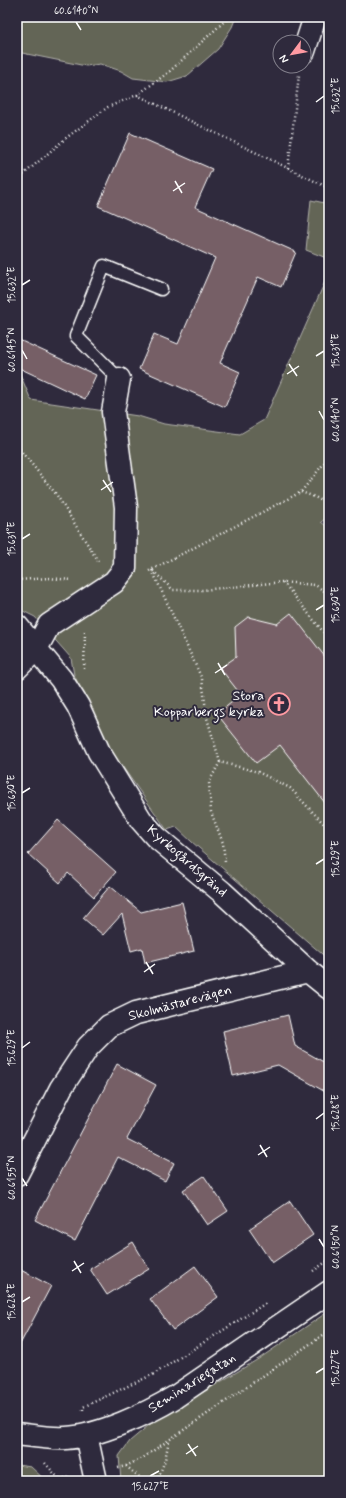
<svg xmlns="http://www.w3.org/2000/svg" width="346" height="1498" font-family="Mynerve,sans-serif">
<style>
.green{fill:#646557;stroke:#b2b2ab}
.building{fill:#765e66;stroke:#fff}
.lines{fill:none;stroke-linecap:round;stroke-linejoin:round}
.lane-casing{stroke:#fff;stroke-width:15}
.street-casing{stroke:#fff;stroke-width:25}
.secondary-casing{stroke:#fff;stroke-width:25}
.path{stroke:#fff;stroke-width:2.5;stroke-dasharray:1 3;stroke-linecap:butt}
.lane{stroke:#2f2a3d;stroke-width:12}
.street{stroke:#2f2a3d;stroke-width:22}
.secondary{stroke:#2f2a3d;stroke-width:22}
.ticks{fill:none;stroke:#fff;stroke-width:1.5}
.labels{text-anchor:middle;dominant-baseline:central;stroke-width:4;stroke-linejoin:round;paint-order:stroke}
.poi-label{font-size:14px;fill:#fff;stroke:#2f2a3d;text-anchor:end}
.street-label{font-size:14px;fill:#fff;stroke:#2f2a3d}
.neatline{fill:none;stroke:#fff;stroke-width:1.5}
.ticks-label{font-size:10px;text-anchor:middle;fill:#fff}
</style>
<rect width="100%" height="100%" fill="#2f2a3d"/>
<filter id="ink" filterUnits="userSpaceOnUse"><feTurbulence type="fractalNoise" baseFrequency=".025" numOctaves="2"/><feDisplacementMap in="SourceGraphic" scale="8" xChannelSelector="R" yChannelSelector="G"/><feConvolveMatrix kernelMatrix="1 2 1 2 8 2 1 2 1" color-interpolation-filters="sRGB"/></filter>
<g filter="url(#ink)">
<!-- green -->
<path class="green" d="M 17,17 L 236,17 L 232,27 L 218,49 L 187,76 L 167,82 L 133,78 L 121,71 L 100,64 L 86,66 L 17,52 Z
M 311,200 L 329,204 L 329,259 L 306,250 Z
M 329,266 L 329,516 L 321,522 L 329,528 L 329,960 L 192,842 L 176,827 L 167,830 L 110,749 L 74,675 L 71,658 L 35,617 L 17,608 L 17,367 L 31,400 L 138,416 L 164,424 L 240,434 L 264,420 L 324,284 Z
M 329,1311 L 329,1481 L 121,1481 L 119,1456 L 130,1441 L 149,1425 L 260,1358 Z
M 17,1465 L 31,1467 L 46,1481 L 17,1481 Z"/>
<!-- building -->
<path class="building" d="M 130,133 L 212,169 L 195,207 L 296,252 L 281,287 L 258,277 L 220,363 L 240,372 L 225,407 L 139,369 L 154,334 L 178,344 L 215,258 L 98,206 Z
M 17,339 L 96,375 L 85,399 L 17,367 Z
M 291,613 L 329,662 L 329,808 L 280,745 L 256,763 L 217,714 L 241,695 L 220,668 L 236,657 L 235,627 L 248,617 L 277,624 Z
M 58,820 L 116,872 L 94,897 L 68,873 L 60,883 L 28,854 Z
M 110,886 L 141,912 L 182,902 L 194,951 L 145,963 L 142,948 L 131,951 L 122,914 L 103,935 L 83,918 Z
M 288,1015 L 295,1046 L 329,1065 L 329,1094 L 278,1065 L 233,1076 L 223,1031 Z
M 117,1064 L 156,1085 L 127,1139 L 174,1163 L 165,1181 L 118,1157 L 75,1241 L 35,1220 Z
M 204,1176 L 228,1211 L 207,1225 L 183,1190 Z
M 290,1201 L 313,1235 L 272,1263 L 249,1229 Z
M 133,1242 L 149,1269 L 107,1295 L 90,1269 Z
M 195,1266 L 218,1297 L 173,1330 L 150,1299 Z
M 17,1268 L 51,1286 L 17,1350 Z"/>
<g class="lines">
<!-- lane casing -->
<g class="lane-casing">
<path id="lane" d="M 119,379 L 76,336 L 104,266 L 161,289"/>
</g>
<!-- street casing -->
<g class="street-casing">
<path id="street" d="M 304,51 L 315,17
M 17,626 L 61,679 L 78,706 L 99,752 L 141,820 L 156,837 L 222,892 L 308,971 L 329,988
M 17,668 L 36,649 L 49,625 L 114,582 L 125,568 L 126,507 L 113,412 L 119,379
M 17,1174 L 61,1088 L 88,1047 L 109,1026 L 136,1013 L 308,971"/>
</g>
<!-- secondary casing -->
<g class="secondary-casing">
<path id="secondary" d="M 17,1434 C 33,1436 50,1439 66,1438 C 99,1436 147,1414 175,1397 L 329,1292
M 86,1435 L 96,1481"/>
</g>
<!-- path -->
<path class="path" d="M 137,95 L 169,72 L 229,17
M 288,168 L 299,75
M 17,180 L 66,138 L 108,107 L 137,95 L 329,188
M 17,446 L 56,494 L 98,561
M 301,492 L 315,497 L 329,505
M 152,570 L 202,679 L 207,718 L 220,762 L 258,772 L 290,788 L 324,824 L 329,827
M 149,571 L 301,492 L 329,457
M 153,571 L 173,590 L 202,590 L 282,582 L 315,585 L 329,594
M 17,580 L 48,578 L 72,580
M 283,582 L 329,639
M 84,669 L 85,632
M 220,762 L 209,782 L 211,812 L 223,843 L 225,862
M 313,1271 L 329,1260
M 83,1410 L 83,1407 L 154,1374 L 266,1303
M 45,1463 L 61,1481
M 126,1466 L 144,1481
M 118,1468 L 126,1466 L 144,1457 L 329,1331
M 60,1479 L 70,1477
M 157,1481 L 165,1460 L 169,1440"/>
<!-- lane -->
<use href="#lane" class="lane"/>
<!-- street -->
<use href="#street" class="street"/>
<!-- secondary -->
<use href="#secondary" class="secondary"/>
</g>
</g>
<!-- ticks -->
<path class="ticks" d="M 76,22 L 81,30M 316,102 L 324,96M 175,181 L 182,193M 173,191 L 185,183M 22,285 L 30,280M 22,350 L 27,359M 316,356 L 324,351M 289,364 L 297,376M 287,374 L 299,366M 319,411 L 324,420M 103,480 L 111,492M 101,490 L 113,482M 22,539 L 30,534M 316,610 L 324,605M 218,663 L 225,675M 215,673 L 227,665M 22,793 L 30,788M 316,864 L 324,859M 146,962 L 153,974M 144,972 L 155,964M 22,1048 L 30,1042M 316,1119 L 324,1113M 260,1145 L 267,1157M 258,1155 L 270,1147M 22,1178 L 27,1186M 319,1239 L 324,1247M 74,1261 L 81,1273M 72,1271 L 84,1263M 22,1302 L 30,1297M 316,1373 L 324,1368M 188,1444 L 196,1456M 186,1454 L 198,1446M 150,1476 L 159,1471"/>
<!-- icons -->
<defs>
<g id="church-ring" transform="scale(1.15)"><circle r="9.5" fill="#2f2a3d" stroke="#ff9aa2" stroke-width="1.5"/><path d="M-1.2-6h2.4v3.5h3.3v2.4h-3.3V6h-2.4V-.1h-3.3v-2.4h3.3Z" fill="#ff9aa2"/></g>
</defs>
<g fill-rule="evenodd">
<use href="#church-ring" x="279" y="704"/>
</g>
<g class="labels">
<!-- poi labels -->
<g class="poi-label">
<text x="264" y="696">Stora<tspan x="264" dy="16">Kopparbergs kyrka</tspan></text>
</g>
<!-- street labels -->
<g class="street-label">
<text transform="translate(187 861) rotate(41)">Kyrkogårdsgränd</text>
<text transform="translate(180 1003) rotate(-15)">Skolmästarevägen</text>
<text transform="translate(192 1383) rotate(-32)">Seminariegatan</text>
</g>
</g>
<!-- margin -->
<rect width="346" height="1498" fill="none" stroke="#2f2a3d" stroke-width="44"/>
<!-- north arrow -->
<g transform="translate(292 54) rotate(238)"><circle r="19" fill="#2f2a3d" stroke="#827f8b"/>
<path d="M0-3L7 15L0 10L-7 15Z" fill="#ff9aa2"/>
<text y="-6" font-size="11" font-weight="bold" text-anchor="middle" fill="#ffffff">N</text>
</g>
<rect x="22" y="22" width="302" height="1454" class="neatline"/>
<g class="ticks-label">
<text x="76" y="14">60.6140°N</text>
<text transform="translate(335 96) rotate(-90)" y="4">15.632°E</text>
<text transform="translate(11 285) rotate(-90)" y="4">15.632°E</text>
<text transform="translate(11 350) rotate(-90)" y="4">60.6145°N</text>
<text transform="translate(335 351) rotate(-90)" y="4">15.631°E</text>
<text transform="translate(335 420) rotate(-90)" y="4">60.6140°N</text>
<text transform="translate(11 539) rotate(-90)" y="4">15.631°E</text>
<text transform="translate(335 605) rotate(-90)" y="4">15.630°E</text>
<text transform="translate(11 793) rotate(-90)" y="4">15.630°E</text>
<text transform="translate(335 859) rotate(-90)" y="4">15.629°E</text>
<text transform="translate(11 1048) rotate(-90)" y="4">15.629°E</text>
<text transform="translate(335 1113) rotate(-90)" y="4">15.628°E</text>
<text transform="translate(11 1178) rotate(-90)" y="4">60.6155°N</text>
<text transform="translate(335 1247) rotate(-90)" y="4">60.6150°N</text>
<text transform="translate(11 1302) rotate(-90)" y="4">15.628°E</text>
<text transform="translate(335 1368) rotate(-90)" y="4">15.627°E</text>
<text x="150" y="1490">15.627°E</text>
</g>
</svg>
